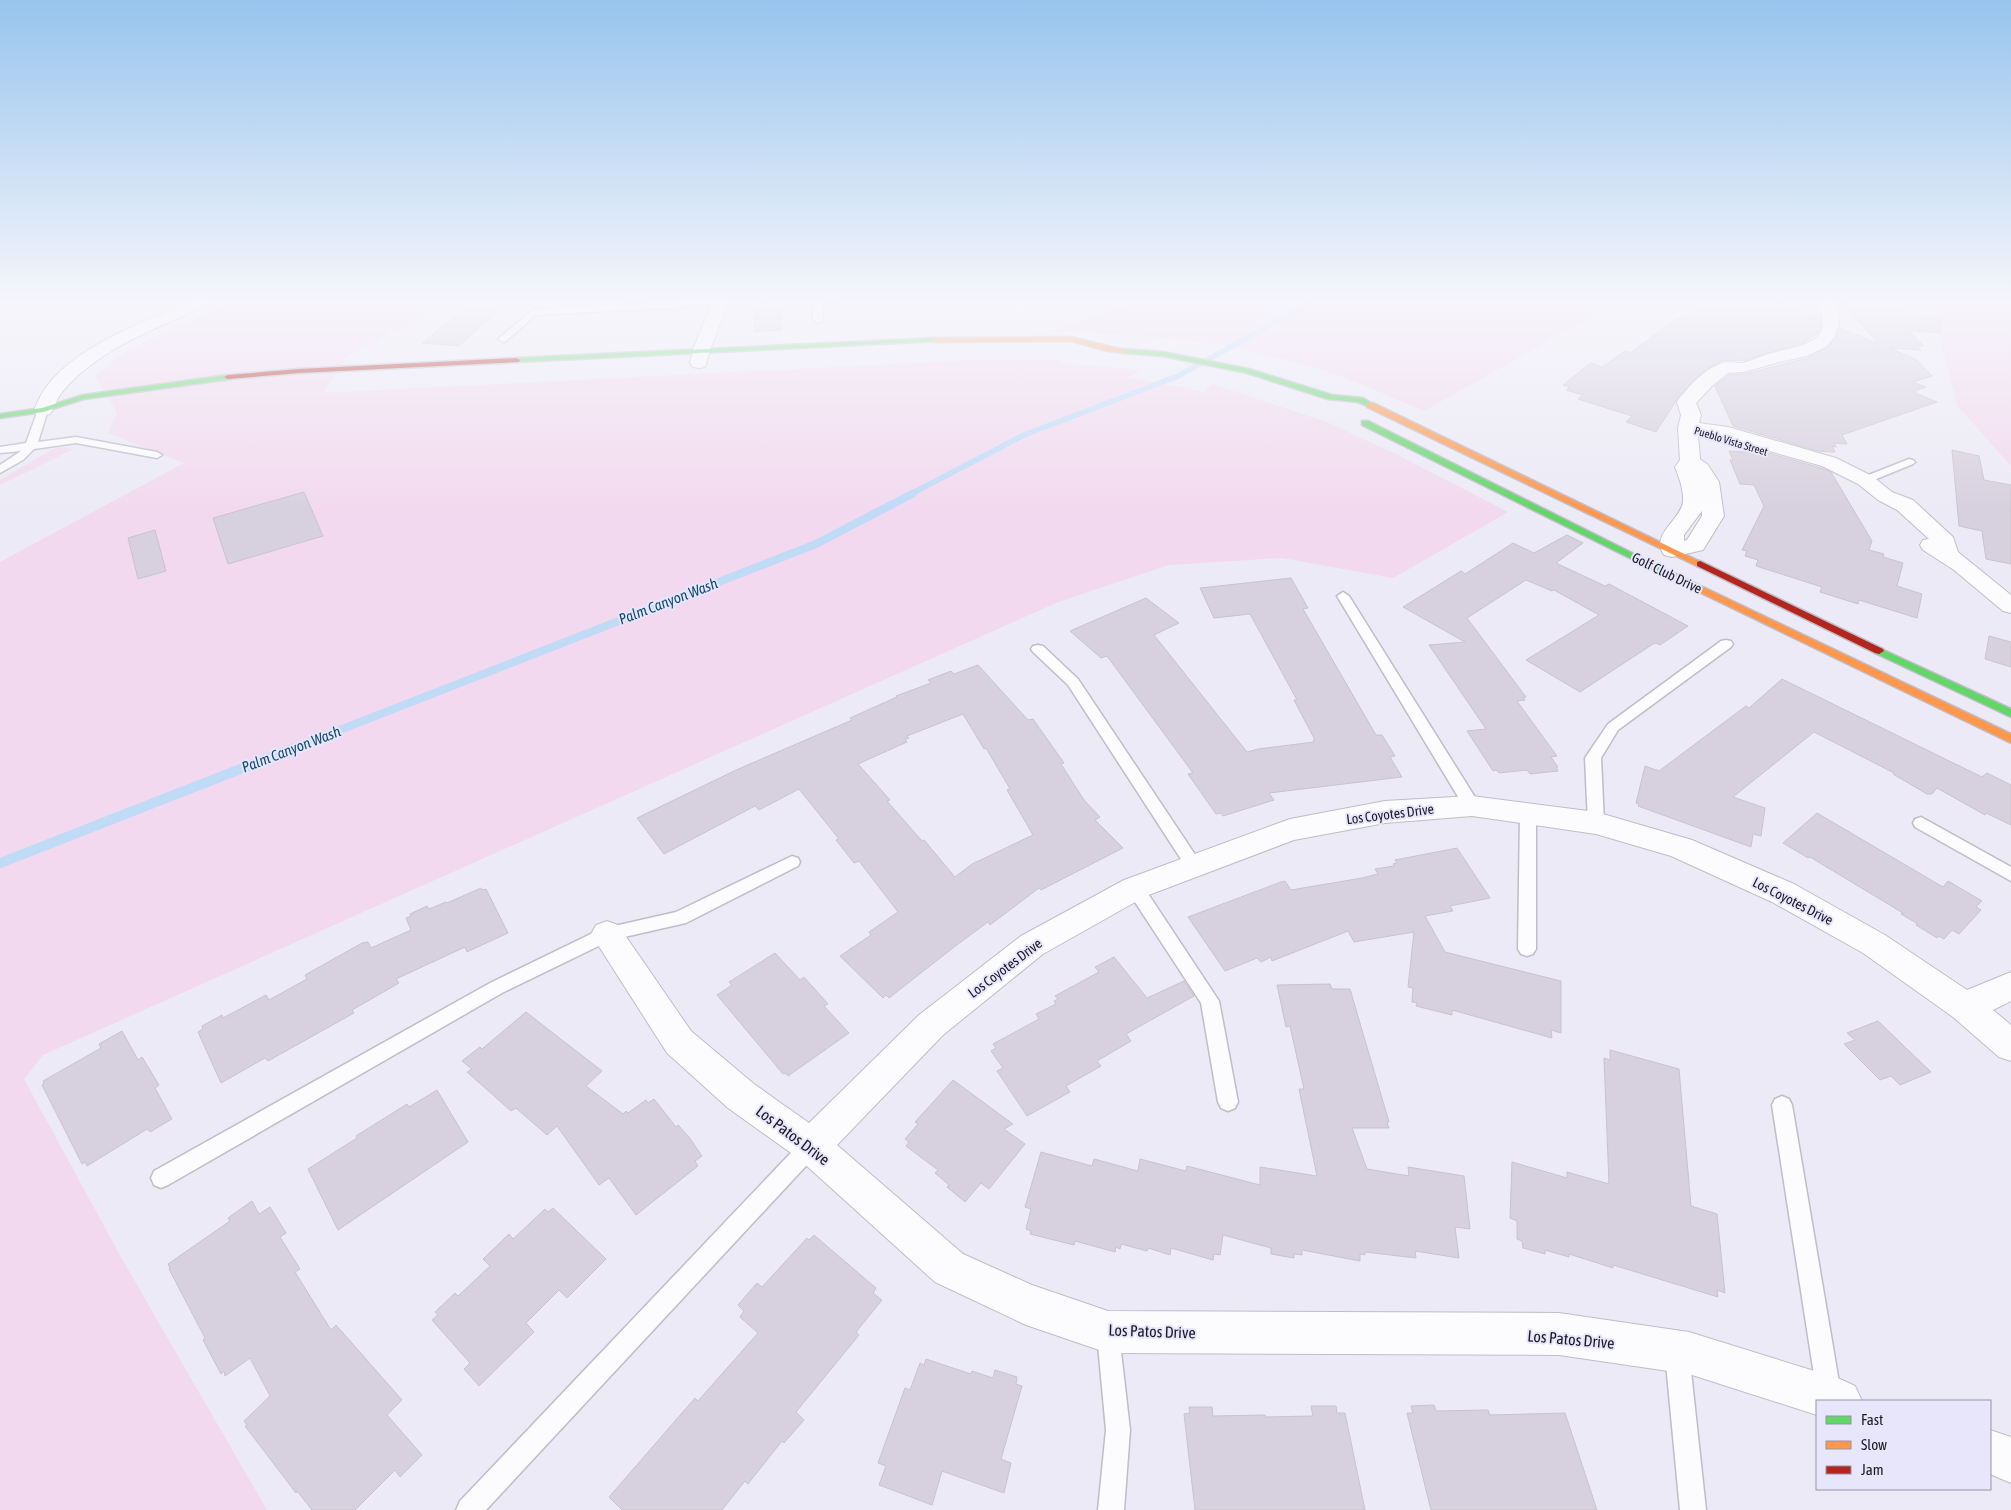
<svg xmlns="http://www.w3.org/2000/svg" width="2011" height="1510" font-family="'Asap Condensed',sans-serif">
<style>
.green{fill:#f2d9ef}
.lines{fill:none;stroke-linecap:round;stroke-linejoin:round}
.stream-far2{stroke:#bfdbf6;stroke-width:5.5}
.stream-far1{stroke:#bfdbf6;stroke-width:8}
.stream{stroke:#bfdbf6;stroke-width:10}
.building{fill:#d7d0df;stroke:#c8c4ce;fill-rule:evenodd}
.lane-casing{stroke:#bebdc8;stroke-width:3}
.street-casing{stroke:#bebdc8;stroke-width:2}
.fast-casing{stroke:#bebdc8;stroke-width:3}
.slow-casing{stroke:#bebdc8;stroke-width:3}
.jam-casing{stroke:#bebdc8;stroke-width:3}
.lane{fill:#fcfcfe;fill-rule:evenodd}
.street{fill:#fcfcfe;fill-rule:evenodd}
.fast{fill:#63d668;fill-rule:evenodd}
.slow{fill:#ff974d;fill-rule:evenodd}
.jam{fill:#b3261e;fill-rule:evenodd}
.labels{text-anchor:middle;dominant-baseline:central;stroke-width:4;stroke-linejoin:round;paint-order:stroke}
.far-street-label{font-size:11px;fill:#191823;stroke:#e8e6fa}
.street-label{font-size:14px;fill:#191823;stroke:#e8e6fa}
.water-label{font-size:15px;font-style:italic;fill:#0d4970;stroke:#e8e6fa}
.near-street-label{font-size:16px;fill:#191823;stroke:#e8e6fa}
</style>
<rect width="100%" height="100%" fill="#eceaf6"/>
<!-- green -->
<path class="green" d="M 238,299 L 456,299 L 347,356 L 323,393 L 972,360 L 1059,360 L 1061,363 L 1141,370 L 1129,377 L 1204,392 L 1212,384 L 1327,422 L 1398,455 L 1508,512 L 1393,578 L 1282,558 L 1169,565 L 1056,603 L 43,1055 L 24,1079 L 122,1259 L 267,1510 L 0,1510 L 0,562 L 184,463 L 108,433 L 117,413 L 95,375 L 131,348 Z
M 1146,299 L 1623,299 L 1424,411 C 1390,397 1356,381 1322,370 C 1231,341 1143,333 1049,332 Z
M 1930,299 L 2011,299 L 2011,466 L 1957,405 Z
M 60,447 L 74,449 L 0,485 L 0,480 L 53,449 Z"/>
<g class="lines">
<!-- stream-far2 -->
<path class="stream-far2" d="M 909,495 L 1024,435 L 1178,376 L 1317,299"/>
<!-- stream-far1 -->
<path class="stream-far1" d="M 291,749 L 816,544 L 912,494"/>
<!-- stream -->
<path class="stream" d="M 0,863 L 294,748"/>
</g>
<!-- building -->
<path class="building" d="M 477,299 L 512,299 L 459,346 L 422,343 Z
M 755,299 L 782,299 L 781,330 L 754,332 Z
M 1723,299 L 1773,299 L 1820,319 L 1821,324 L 1819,332 L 1805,342 L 1746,360 L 1722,361 L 1706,369 L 1680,395 L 1656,432 L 1626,422 L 1632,416 L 1578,399 L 1583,395 L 1566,390 L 1570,387 L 1563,385 L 1591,363 L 1602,367 L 1625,351 L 1630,353 L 1674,320 L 1699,312 L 1692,309 Z
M 1837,299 L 1899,299 L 1893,309 L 1942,320 L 1940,333 L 1909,331 L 1924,346 L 1916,345 L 1921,350 L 1889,348 L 1917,360 L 1932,376 L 1913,382 L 1926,387 L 1913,392 L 1937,402 L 1842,435 L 1847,444 L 1834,443 L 1836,447 L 1832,446 L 1835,452 L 1818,451 L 1733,426 L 1715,386 L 1729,375 L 1745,374 L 1808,358 L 1828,347 L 1840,328 L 1879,344 Z
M 1741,445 L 1821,468 L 1831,472 L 1872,541 L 1869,550 L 1884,554 L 1883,557 L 1903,563 L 1897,586 L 1922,594 L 1917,618 L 1859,600 L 1858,604 L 1820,592 L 1822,587 L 1756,566 L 1758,560 L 1745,556 L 1747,551 L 1742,550 L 1764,506 L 1754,485 L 1740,484 L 1730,460 L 1733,460 L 1729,451 L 1745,452 Z
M 1952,450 L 1979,456 L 1984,480 L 2011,485 L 2011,564 L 1986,559 L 1982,531 L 1959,526 Z
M 304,492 L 323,536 L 228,564 L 213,518 Z
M 155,530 L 166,571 L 138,579 L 128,538 Z
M 1567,535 L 1583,543 L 1556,563 L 1605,586 L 1609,584 L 1688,626 L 1660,645 L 1656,643 L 1653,644 L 1580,692 L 1526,660 L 1599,615 L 1554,590 L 1552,591 L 1526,580 L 1467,618 L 1526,697 L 1523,697 L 1525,700 L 1517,701 L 1557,756 L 1551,757 L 1558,767 L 1556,767 L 1558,771 L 1530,774 L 1527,770 L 1499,773 L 1496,770 L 1493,771 L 1467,731 L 1486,729 L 1429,645 L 1465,642 L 1403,607 L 1461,571 L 1465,574 L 1513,543 L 1534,553 Z
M 1291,578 L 1308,608 L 1303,609 L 1376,735 L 1382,735 L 1395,756 L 1390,757 L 1402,777 L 1269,793 L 1274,800 L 1223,816 L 1221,813 L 1216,814 L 1188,774 L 1193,773 L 1107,656 L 1101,658 L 1070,631 L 1146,598 L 1179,623 L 1154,635 L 1247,752 L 1258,749 L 1314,742 L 1313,740 L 1315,740 L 1294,700 L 1297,700 L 1250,614 L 1214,618 L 1200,588 Z
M 1989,636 L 2011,642 L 2011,667 L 1985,659 Z
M 978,665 L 1028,720 L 1033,719 L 1064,763 L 1061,764 L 1084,800 L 1100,817 L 1095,820 L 1123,848 L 1041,890 L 1039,888 L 990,925 L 988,922 L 958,944 L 889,998 L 886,995 L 883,998 L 840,956 L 871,935 L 869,932 L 898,912 L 859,861 L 854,863 L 836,840 L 839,839 L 799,789 L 759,810 L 755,806 L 664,854 L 637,818 L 736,770 L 852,720 L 850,718 L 897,697 L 896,696 L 931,683 L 928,680 L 951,671 L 954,674 ZM 963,714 L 984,749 L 986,748 L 1010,789 L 1007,790 L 1033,835 L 972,864 L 955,877 L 924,840 L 922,841 L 887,801 L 890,800 L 858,764 L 907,742 L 905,739 L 909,738 L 907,736 Z
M 1782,679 L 1982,777 L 1987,773 L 2011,785 L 2011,825 L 1986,813 L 1985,815 L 1937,788 L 1932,794 L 1927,794 L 1893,774 L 1894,773 L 1814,732 L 1733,797 L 1765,808 L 1761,836 L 1753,834 L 1751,847 L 1638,806 L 1639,804 L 1636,803 L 1645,766 L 1659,771 L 1746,706 L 1749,708 Z
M 1817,813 L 1943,887 L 1948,881 L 1982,901 L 1976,907 L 1981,910 L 1959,934 L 1952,930 L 1944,939 L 1939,936 L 1937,938 L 1916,925 L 1918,924 L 1901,914 L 1903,913 L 1810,857 L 1808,858 L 1783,843 Z
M 1457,848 L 1490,898 L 1450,906 L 1453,911 L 1425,916 L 1445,952 L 1561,981 L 1561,1033 L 1551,1030 L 1552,1038 L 1452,1010 L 1452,1015 L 1416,1006 L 1417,1003 L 1412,1002 L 1413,988 L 1408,987 L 1414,932 L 1354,942 L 1348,931 L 1272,961 L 1271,957 L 1261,962 L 1257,958 L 1225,971 L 1188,917 L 1281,882 L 1285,881 L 1291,890 L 1362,878 L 1378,874 L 1375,869 L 1394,866 L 1393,864 L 1397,863 L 1395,860 Z
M 481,888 L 482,890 L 486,889 L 508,933 L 467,952 L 465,947 L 396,979 L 399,983 L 352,1010 L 354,1013 L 268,1061 L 265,1058 L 221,1083 L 198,1032 L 203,1029 L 202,1026 L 222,1015 L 223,1018 L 266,995 L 269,1000 L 307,979 L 305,975 L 362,943 L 368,942 L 371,948 L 411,930 L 406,918 L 411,916 L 410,914 L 427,906 L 429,909 L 446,902 L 447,903 Z
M 775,953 L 800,980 L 804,977 L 828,1004 L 824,1006 L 849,1033 L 788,1076 L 786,1073 L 783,1074 L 717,995 L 732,985 L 729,982 Z
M 1114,957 L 1147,998 L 1184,981 L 1194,996 L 1126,1034 L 1131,1041 L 1097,1061 L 1101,1066 L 1066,1086 L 1070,1092 L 1027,1116 L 997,1071 L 1003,1068 L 991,1051 L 996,1048 L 993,1044 L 1039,1019 L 1036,1014 L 1056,1004 L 1054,1001 L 1058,999 L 1055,996 L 1099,972 L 1095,967 Z
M 1330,984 L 1332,989 L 1350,989 L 1389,1122 L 1387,1123 L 1389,1128 L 1352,1128 L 1367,1169 L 1409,1176 L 1408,1167 L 1464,1176 L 1470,1229 L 1455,1227 L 1459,1258 L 1415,1251 L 1416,1258 L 1365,1252 L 1365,1255 L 1360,1254 L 1360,1261 L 1302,1250 L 1302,1255 L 1294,1254 L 1294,1258 L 1271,1254 L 1271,1248 L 1223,1235 L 1220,1255 L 1214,1254 L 1213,1260 L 1171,1248 L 1170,1255 L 1148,1248 L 1147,1251 L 1121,1244 L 1120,1249 L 1116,1247 L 1115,1252 L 1075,1241 L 1074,1245 L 1030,1234 L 1031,1231 L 1026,1229 L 1031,1209 L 1025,1207 L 1041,1152 L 1092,1166 L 1094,1159 L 1138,1171 L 1140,1159 L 1186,1171 L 1187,1166 L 1260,1185 L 1260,1167 L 1317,1176 L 1299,1089 L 1304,1089 L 1290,1026 L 1286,1027 L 1277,985 Z
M 526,1012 L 602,1071 L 586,1086 L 623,1114 L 626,1111 L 628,1113 L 646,1100 L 648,1103 L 654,1099 L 676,1127 L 678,1125 L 689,1137 L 702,1156 L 695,1161 L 698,1166 L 636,1215 L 609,1178 L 599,1185 L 557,1126 L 547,1135 L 516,1108 L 511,1111 L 467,1072 L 472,1069 L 462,1061 L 480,1047 L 482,1049 Z
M 1878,1021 L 1931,1072 L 1900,1085 L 1891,1076 L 1880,1080 L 1844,1044 L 1855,1040 L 1847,1033 Z
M 122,1031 L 138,1060 L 142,1057 L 159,1085 L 155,1088 L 172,1119 L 150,1132 L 147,1129 L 87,1166 L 85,1162 L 82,1164 L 42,1085 L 44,1084 L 43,1081 L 101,1048 L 99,1044 Z
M 1610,1050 L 1679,1069 L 1691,1206 L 1717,1214 L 1725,1293 L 1717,1290 L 1718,1297 L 1613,1265 L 1613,1268 L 1569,1254 L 1569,1257 L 1545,1250 L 1545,1254 L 1523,1248 L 1522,1241 L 1517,1239 L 1517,1221 L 1510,1218 L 1512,1162 L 1567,1178 L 1567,1172 L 1609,1184 L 1604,1058 L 1610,1060 Z
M 953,1080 L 1013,1124 L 1004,1129 L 1025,1144 L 989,1189 L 981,1183 L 965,1202 L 947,1187 L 949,1185 L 935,1173 L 938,1170 L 906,1146 L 909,1142 L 905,1139 L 918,1124 L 915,1122 Z
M 437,1090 L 468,1142 L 338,1230 L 308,1169 L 357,1138 L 356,1136 L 407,1104 L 409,1107 Z
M 252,1201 L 259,1214 L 270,1207 L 286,1233 L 280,1237 L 300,1269 L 295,1272 L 331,1330 L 336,1325 L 402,1400 L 387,1415 L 422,1455 L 400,1477 L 395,1470 L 355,1510 L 312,1510 L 297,1491 L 296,1493 L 245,1426 L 247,1425 L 244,1421 L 270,1396 L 250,1358 L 225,1376 L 224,1371 L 221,1374 L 203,1340 L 205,1338 L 169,1269 L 170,1268 L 168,1264 L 230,1221 L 228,1218 Z
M 553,1208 L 606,1259 L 567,1298 L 559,1290 L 526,1323 L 534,1332 L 479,1386 L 464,1369 L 470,1363 L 432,1320 L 438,1315 L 435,1312 L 455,1293 L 458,1296 L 490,1266 L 483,1259 L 509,1234 L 513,1239 L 545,1209 L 548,1212 Z
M 814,1235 L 876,1288 L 873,1293 L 882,1300 L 856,1332 L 859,1335 L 796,1412 L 804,1420 L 784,1443 L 782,1441 L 748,1484 L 745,1481 L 722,1510 L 622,1510 L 609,1497 L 695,1398 L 698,1401 L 758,1333 L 740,1317 L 744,1311 L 738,1305 L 757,1283 L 762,1287 L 807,1238 L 809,1240 Z
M 926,1359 L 971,1374 L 972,1371 L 993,1378 L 995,1370 L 1017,1377 L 1016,1384 L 1022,1386 L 1001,1459 L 1011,1463 L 1004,1493 L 942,1471 L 932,1505 L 879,1485 L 886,1466 L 878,1463 L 905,1388 L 910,1390 L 920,1363 L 924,1365 Z
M 1434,1405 L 1436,1411 L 1488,1410 L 1490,1415 L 1565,1413 L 1597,1510 L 1431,1510 L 1407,1413 L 1413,1413 L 1411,1406 Z
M 1311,1406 L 1336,1406 L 1337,1413 L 1345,1413 L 1365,1510 L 1195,1510 L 1184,1414 L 1190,1413 L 1189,1407 L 1212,1407 L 1213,1416 L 1265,1415 L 1266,1417 L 1313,1416 Z"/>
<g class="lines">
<!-- lane casing -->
<g class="lane-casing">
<path id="lane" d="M 813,299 L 842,299 L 838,302 L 822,303 L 823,320 L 818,323 L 813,320 Z
M 721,300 L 724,301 L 724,305 L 536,315 L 506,341 L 503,342 L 498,339 L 534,309 Z
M 43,407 L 48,410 L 38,442 L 76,437 L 157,452 L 162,455 L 157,458 L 76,443 L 34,449 L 23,460 L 0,473 L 0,465 L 21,451 L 0,453 L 0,447 L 26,443 L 38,410 Z
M 1909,459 L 1913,460 L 1915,462 L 1913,464 L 1869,482 L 1861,482 L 1859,480 L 1861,478 Z
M 1343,592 L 1349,596 L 1478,802 L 1480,806 L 1478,810 L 1472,812 L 1466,810 L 1337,596 Z
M 1726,640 L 1731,641 L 1733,644 L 1731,647 L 1618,730 L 1601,758 L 1604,823 L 1602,827 L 1596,829 L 1590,827 L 1588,823 L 1585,758 L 1608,724 L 1721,641 Z
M 1038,645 L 1043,646 L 1078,679 L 1200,862 L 1202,866 L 1200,870 L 1194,872 L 1188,870 L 1068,685 L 1033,652 L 1031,649 L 1033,646 Z
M 1528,807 L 1534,809 L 1536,813 L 1536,949 L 1533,954 L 1527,956 L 1521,954 L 1518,949 L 1520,813 L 1522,809 Z
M 1921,817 L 2011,867 L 2011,881 L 1915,827 L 1913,823 L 1915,819 Z
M 792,856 L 798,858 L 800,862 L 798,866 L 686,923 L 611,940 L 502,993 L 168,1185 L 161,1188 L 154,1185 L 151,1178 L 154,1171 L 490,983 L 601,929 L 676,912 Z
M 1135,881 L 1141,883 L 1219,1001 L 1238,1102 L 1235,1108 L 1228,1111 L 1221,1108 L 1218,1102 L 1201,1003 L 1129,893 L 1127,888 L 1129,883 Z
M 1782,1096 L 1789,1099 L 1792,1105 L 1841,1394 L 1838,1401 L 1820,1401 L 1817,1394 L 1772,1105 L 1775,1099 Z
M 811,1136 L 818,1139 L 821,1146 L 818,1153 L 486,1510 L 456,1510 L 460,1501 L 804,1139 Z
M 1108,1323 L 1116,1326 L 1119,1334 L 1130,1430 L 1124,1510 L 1098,1510 L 1106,1430 L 1097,1334 L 1100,1326 Z
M 1677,1341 L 1685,1345 L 1689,1353 L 1706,1510 L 1680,1510 L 1665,1353 L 1669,1345 Z"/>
</g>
<!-- street casing -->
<g class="street-casing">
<path id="street" d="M 196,299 L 217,299 L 215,302 C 163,326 101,346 63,391 C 57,397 55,407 50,414 L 43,416 L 36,414 L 34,410 C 38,402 41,393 47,386 C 80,343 147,321 196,299 Z
M 714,299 L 730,299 L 711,347 L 705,367 L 699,368 L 693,367 L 690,363 L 694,347 Z
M 1815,299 L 1831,299 L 1838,312 L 1839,325 L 1834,337 L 1827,346 L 1807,356 L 1779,362 L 1744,372 L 1728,373 L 1712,386 L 1696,403 L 1701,415 L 1699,423 L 1728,427 L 1836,458 L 1872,476 L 1892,492 L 1913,500 L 1953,537 L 1958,552 L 2011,595 L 2011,613 L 2003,611 L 1954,570 L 1923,550 L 1920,545 L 1923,540 L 1929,539 L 1897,510 L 1878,500 L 1858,484 L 1822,466 L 1720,437 L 1698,435 L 1700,459 L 1708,465 L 1719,482 L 1724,516 L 1703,550 L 1672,557 L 1664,555 C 1650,534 1680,521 1683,502 C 1684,490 1679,478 1675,467 L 1680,460 L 1678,428 L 1681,415 L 1677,402 C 1687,388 1703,370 1720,364 C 1727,361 1731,363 1739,363 C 1749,363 1762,355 1772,353 C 1802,345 1840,342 1815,299 ZM 1702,511 L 1702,516 L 1687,540 L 1684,541 L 1684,535 Z
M 1472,796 L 1596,812 L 1692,840 L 1794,884 L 1885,935 L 1967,990 L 2011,972 L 2011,1001 L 1993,1010 L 2011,1025 L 2011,1061 L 1999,1057 L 1953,1017 L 1863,953 L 1772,902 L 1671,856 L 1596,834 L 1472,816 L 1385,823 L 1294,840 L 1146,896 L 1043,954 L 943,1035 L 837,1145 L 963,1254 L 1032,1285 L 1108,1311 L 1559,1313 L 1689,1332 L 1840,1379 L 1855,1386 L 1862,1401 L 1817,1401 L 1817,1415 L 1689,1374 L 1559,1355 L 1108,1353 L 1026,1325 L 935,1282 L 798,1158 L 728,1108 L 667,1053 L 591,934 L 596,925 L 607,921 L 618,925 L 691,1031 L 754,1084 L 809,1123 L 919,1015 L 1021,936 L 1124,880 L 1290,819 L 1385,801 Z
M 1990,1430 L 2011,1437 L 2011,1483 L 1990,1474 Z"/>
</g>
<!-- fast casing -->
<g class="fast-casing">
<path id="fast" d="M 936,338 L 940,340 L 938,341 L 516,362 L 512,360 L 516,358 Z
M 1122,349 L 1163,352 L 1249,369 L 1332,395 L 1363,398 L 1374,405 L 1370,407 L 1358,402 L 1328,399 L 1247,373 L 1163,356 L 1125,353 L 1122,353 Z
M 228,375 L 232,377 L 231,379 L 84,399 L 43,412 L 0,418 L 0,414 L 42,408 L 83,395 Z
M 1362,421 L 1368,421 L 1668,571 L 1666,573 L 1660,573 L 1362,425 Z
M 1879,648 L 2011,709 L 2011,717 L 1875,653 L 1874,651 Z"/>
</g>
<!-- slow casing -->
<g class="slow-casing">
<path id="slow" d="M 1071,337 L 1129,351 L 1125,353 L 1108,351 L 1071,341 L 936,342 L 932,340 L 936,338 Z
M 1367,403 L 1373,403 L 1705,564 L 1703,566 L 1697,566 L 1367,407 Z
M 1663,568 L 2011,734 L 2011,743 L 1660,573 L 1660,569 Z"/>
</g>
<!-- jam casing -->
<g class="jam-casing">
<path id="jam" d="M 516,358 L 520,360 L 519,362 L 299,373 L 228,379 L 224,377 L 228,375 L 299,369 Z
M 1700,561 L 1883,649 L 1884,651 L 1879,654 L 1875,653 L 1697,566 L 1697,562 Z"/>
</g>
<!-- lane -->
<use href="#lane" class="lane"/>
<!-- street -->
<use href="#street" class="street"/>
<!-- fast -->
<use href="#fast" class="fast"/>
<!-- slow -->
<use href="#slow" class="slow"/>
<!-- jam -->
<use href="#jam" class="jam"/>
</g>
<!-- sky -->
<linearGradient id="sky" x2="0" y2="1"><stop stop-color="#97c4ee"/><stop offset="0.59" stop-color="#f6f6fb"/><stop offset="1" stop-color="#f6f6fb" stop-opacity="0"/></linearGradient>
<rect width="2011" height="510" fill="url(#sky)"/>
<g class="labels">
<!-- far-street labels -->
<g class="far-street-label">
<text transform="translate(1731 441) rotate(17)">Pueblo Vista Street</text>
</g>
<!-- street labels -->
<g class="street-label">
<text transform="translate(1667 573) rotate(26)">Golf Club Drive</text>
<text transform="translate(1390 814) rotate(-7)">Los Coyotes Drive</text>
<text transform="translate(1793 901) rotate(27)">Los Coyotes Drive</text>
<text transform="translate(1005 968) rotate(-37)">Los Coyotes Drive</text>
</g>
<!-- water labels -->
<g class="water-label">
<text transform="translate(668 601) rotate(-21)">Palm Canyon Wash</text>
<text transform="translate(291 749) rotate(-21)">Palm Canyon Wash</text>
</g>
<!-- near-street labels -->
<g class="near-street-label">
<text transform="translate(793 1135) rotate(37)">Los Patos Drive</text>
<text transform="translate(1152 1331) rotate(2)">Los Patos Drive</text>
<text transform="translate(1571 1339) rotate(5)">Los Patos Drive</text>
</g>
</g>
<!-- legend -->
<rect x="1816" y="1400" width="175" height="90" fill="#e8e6fa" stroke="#9594a4"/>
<rect x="1826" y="1416" width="25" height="8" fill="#63d668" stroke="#9594a4"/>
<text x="1861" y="1425" font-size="15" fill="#191823">Fast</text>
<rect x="1826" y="1441" width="25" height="8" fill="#ff974d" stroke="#9594a4"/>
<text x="1861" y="1450" font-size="15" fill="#191823">Slow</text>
<rect x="1826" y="1466" width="25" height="8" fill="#b3261e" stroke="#9594a4"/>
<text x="1861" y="1475" font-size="15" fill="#191823">Jam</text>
</svg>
